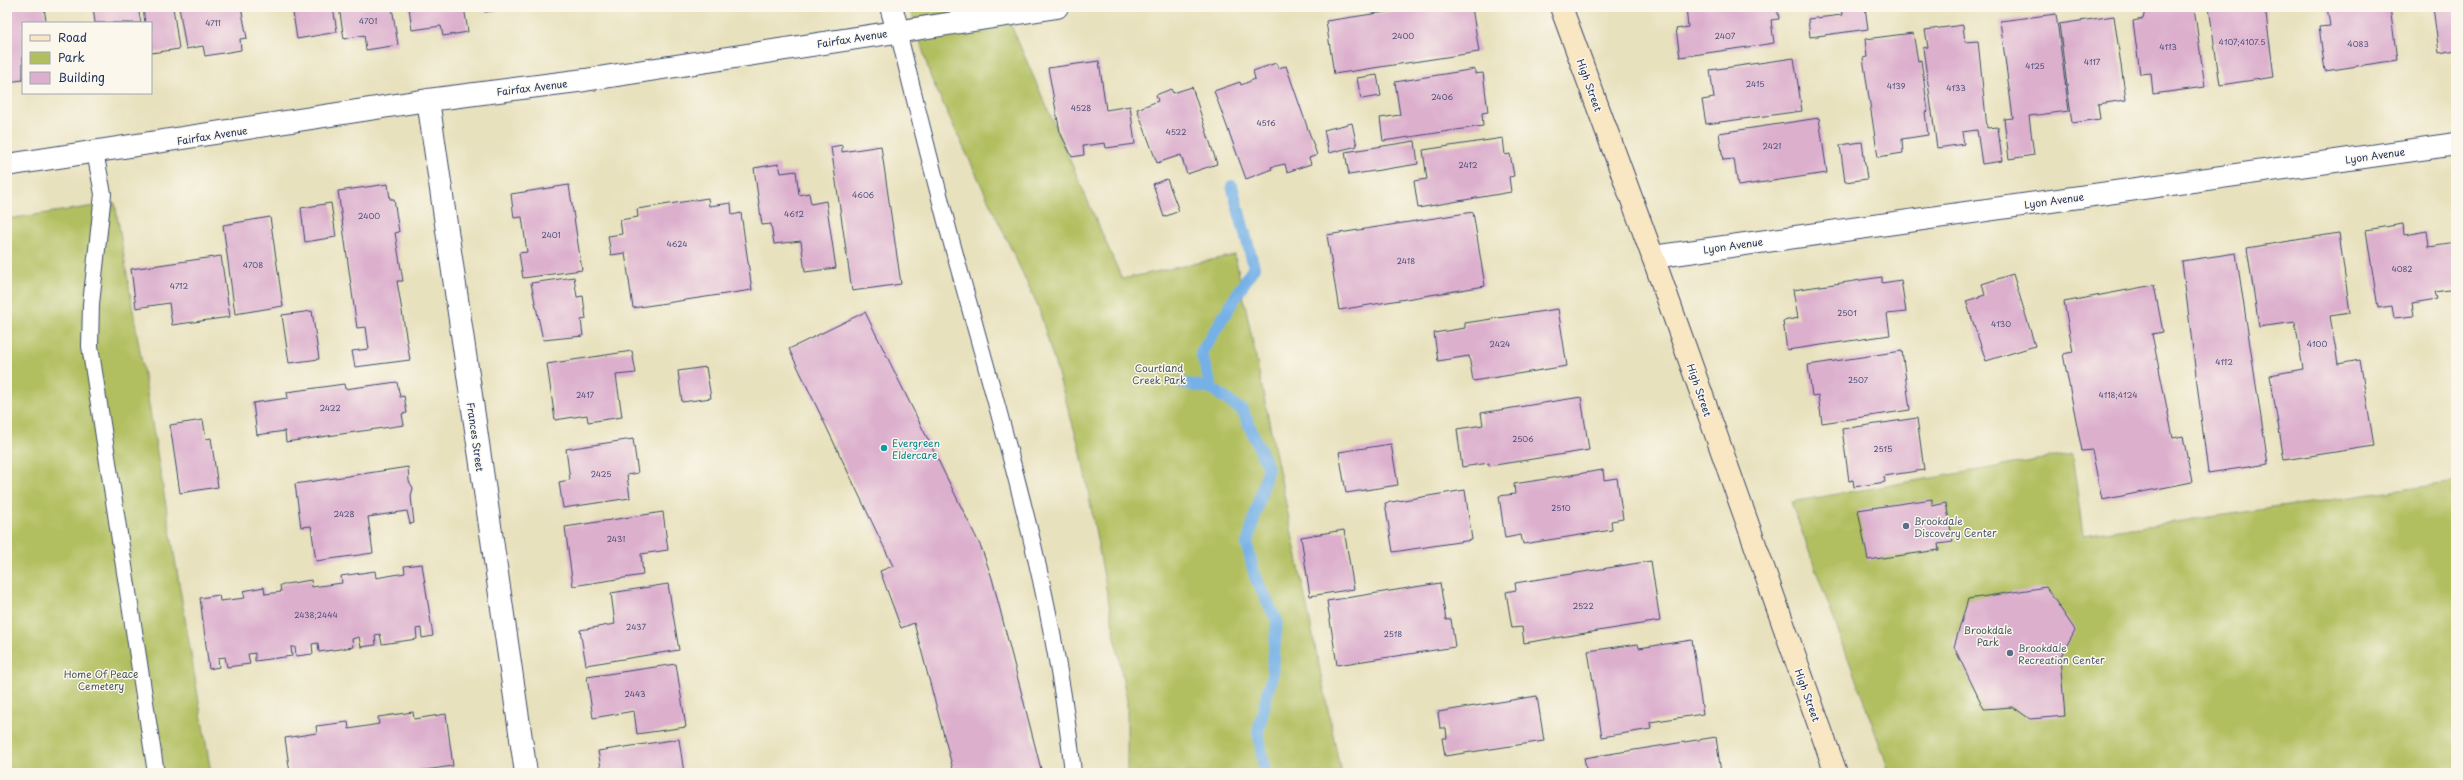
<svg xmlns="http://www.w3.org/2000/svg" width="2463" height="780" font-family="'Playpen Sans',sans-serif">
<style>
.green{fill:#b2bf61;stroke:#667760}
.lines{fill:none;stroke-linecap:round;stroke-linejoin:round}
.stream{stroke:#74b1e6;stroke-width:12}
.building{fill:#dcafcd}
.lane-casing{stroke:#3a4a6c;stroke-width:18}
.street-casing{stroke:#3a4a6c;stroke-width:24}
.secondary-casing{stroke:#3a4a6c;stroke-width:24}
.lane{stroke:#fff;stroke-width:16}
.street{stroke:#fff;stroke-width:22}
.secondary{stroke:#f9e7c3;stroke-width:22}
.culture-dot{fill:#0f9aa8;stroke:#fbf7ec;stroke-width:1.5}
.service-dot{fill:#5c6f8a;stroke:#fbf7ec;stroke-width:1.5}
.labels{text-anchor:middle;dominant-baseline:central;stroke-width:3;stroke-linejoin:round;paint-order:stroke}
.number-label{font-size:8px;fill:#4b4f7a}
.street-label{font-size:10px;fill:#1b2f5e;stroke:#fbf7ec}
.park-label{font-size:10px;fill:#485a5f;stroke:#fbf7ec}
.culture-label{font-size:10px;fill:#0d838f;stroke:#fbf7ec;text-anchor:start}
.service-label{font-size:10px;fill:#4e5e75;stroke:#fbf7ec;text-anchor:start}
</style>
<rect width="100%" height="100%" fill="#fbf7ec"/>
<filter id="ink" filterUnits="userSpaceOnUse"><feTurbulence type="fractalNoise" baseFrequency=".025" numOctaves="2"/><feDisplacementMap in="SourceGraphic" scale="8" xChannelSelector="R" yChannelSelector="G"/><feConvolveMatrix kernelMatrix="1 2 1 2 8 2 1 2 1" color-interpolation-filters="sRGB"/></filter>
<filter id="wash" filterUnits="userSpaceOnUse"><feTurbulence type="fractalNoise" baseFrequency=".012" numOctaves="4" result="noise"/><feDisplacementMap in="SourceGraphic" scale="16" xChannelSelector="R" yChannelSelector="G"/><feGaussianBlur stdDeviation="0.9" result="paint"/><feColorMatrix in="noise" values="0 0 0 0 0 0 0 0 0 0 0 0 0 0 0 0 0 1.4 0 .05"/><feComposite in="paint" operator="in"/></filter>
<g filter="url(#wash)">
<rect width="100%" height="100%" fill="#e8e1bd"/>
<!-- green -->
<path class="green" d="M 910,7 L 1003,7 L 1122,279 L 1235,255 L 1341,773 L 1127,773 L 1127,701 L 1081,453 L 1038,306 L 931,78 Z
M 115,203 L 211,773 L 7,773 L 7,219 Z
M 2072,454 L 2083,535 L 2456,482 L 2456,773 L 1890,773 L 1791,502 Z"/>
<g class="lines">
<!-- stream -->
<path class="stream" d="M 1232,186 L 1254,267 L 1201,353 L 1212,389 L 1243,411 L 1268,468 L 1247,545 L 1255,577 L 1277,621 L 1272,676 L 1258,731 L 1265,773
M 1182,383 L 1212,389"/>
</g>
<g id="blocks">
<!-- building -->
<path class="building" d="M 7,7 L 44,7 L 46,21 L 23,23 L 23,80 L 7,82 Z
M 93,7 L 138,7 L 141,23 L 95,23 Z
M 143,7 L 173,7 L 179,49 L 151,53 L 151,23 L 145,23 Z
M 179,7 L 241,7 L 247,38 L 240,39 L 241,50 L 205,56 L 203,46 L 186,49 Z
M 292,7 L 333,7 L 337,32 L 297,39 Z
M 339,7 L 392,7 L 398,45 L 366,50 L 364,35 L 344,39 Z
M 409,7 L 464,7 L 468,32 L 443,36 L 441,26 L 412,30 Z
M 484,7 L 513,7 L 513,8 L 485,12 Z
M 1419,7 L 1472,7 L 1479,52 L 1334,74 L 1326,21 Z
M 1686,7 L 1777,7 L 1779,19 L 1771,20 L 1774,43 L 1680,57 L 1676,29 L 1688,27 Z
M 1841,7 L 1865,7 L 1868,29 L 1810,37 L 1808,19 L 1842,15 Z
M 2146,7 L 2194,7 L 2205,87 L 2153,94 L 2151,73 L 2140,74 L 2133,21 L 2143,19 Z
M 2209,7 L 2265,7 L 2274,77 L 2220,85 Z
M 2327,7 L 2390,7 L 2397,60 L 2325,71 L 2319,27 L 2330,26 Z
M 2433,7 L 2456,7 L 2456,50 L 2439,53 Z
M 2056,14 L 2069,111 L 2029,116 L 2034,155 L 2009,159 L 2004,119 L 2013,118 L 2000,21 Z
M 2114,16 L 2126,100 L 2098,104 L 2100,119 L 2072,123 L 2059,24 Z
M 1963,25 L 1965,42 L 1978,41 L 1987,128 L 1998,127 L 2002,161 L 1982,164 L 1977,130 L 1962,132 L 1964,144 L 1937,148 L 1923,48 L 1928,47 L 1925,30 Z
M 1913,33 L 1918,61 L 1921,60 L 1928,111 L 1925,112 L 1928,135 L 1902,139 L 1903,153 L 1878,157 L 1863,58 L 1867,57 L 1865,39 Z
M 1794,58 L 1802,111 L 1706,124 L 1702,100 L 1714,98 L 1710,70 Z
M 1099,61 L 1106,110 L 1130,106 L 1135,144 L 1106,148 L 1105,143 L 1083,146 L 1084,155 L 1072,157 L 1060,132 L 1048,68 Z
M 1276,63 L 1278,68 L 1286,66 L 1317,155 L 1309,158 L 1311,164 L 1287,172 L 1285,164 L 1271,167 L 1272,169 L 1246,179 L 1214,91 L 1240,82 L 1241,85 L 1255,79 L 1253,71 Z
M 1475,69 L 1475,74 L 1483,73 L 1488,112 L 1482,113 L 1483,126 L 1383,141 L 1380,118 L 1400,115 L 1395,82 Z
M 1377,75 L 1381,96 L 1361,99 L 1357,78 Z
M 1192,87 L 1217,164 L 1187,174 L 1181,155 L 1157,163 L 1137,109 L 1158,101 L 1156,95 L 1171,89 L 1173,93 Z
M 1819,118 L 1827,173 L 1738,186 L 1734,159 L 1723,160 L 1719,133 Z
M 1352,123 L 1357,146 L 1329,153 L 1324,130 Z
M 1503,138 L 1505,155 L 1510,154 L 1514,176 L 1509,177 L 1511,192 L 1418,208 L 1414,181 L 1427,179 L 1423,150 Z
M 1415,141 L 1418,164 L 1349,175 L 1345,152 Z
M 1862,142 L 1867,179 L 1845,182 L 1840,145 Z
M 842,145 L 842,152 L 881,146 L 901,284 L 852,291 L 831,147 Z
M 779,164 L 781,173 L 796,171 L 799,195 L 809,193 L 811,204 L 826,201 L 836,268 L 805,272 L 801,241 L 774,244 L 771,224 L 762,225 L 754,168 Z
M 1167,179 L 1179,211 L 1164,217 L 1153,184 Z
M 388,184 L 390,199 L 394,199 L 399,232 L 395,233 L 403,281 L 397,281 L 410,360 L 355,367 L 352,351 L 369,349 L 366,327 L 357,328 L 338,191 Z
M 569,185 L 582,270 L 523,278 L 519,253 L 527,252 L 522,217 L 514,218 L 511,194 Z
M 708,198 L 709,206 L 731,203 L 732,215 L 741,213 L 752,290 L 633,308 L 625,253 L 611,255 L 608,236 L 622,234 L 620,220 L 638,217 L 637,209 Z
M 331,203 L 336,237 L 305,242 L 301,208 Z
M 1473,212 L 1485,286 L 1339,310 L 1327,235 Z
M 270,217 L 283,306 L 235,314 L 223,225 Z
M 2403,224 L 2404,235 L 2427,231 L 2429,247 L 2456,243 L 2456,289 L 2435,292 L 2437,299 L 2412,303 L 2414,316 L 2394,318 L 2392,306 L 2378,308 L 2366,230 Z
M 2339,233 L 2350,313 L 2330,316 L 2338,364 L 2360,360 L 2374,446 L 2284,460 L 2270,375 L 2303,369 L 2295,322 L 2259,327 L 2247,248 Z
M 2236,253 L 2268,464 L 2208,473 L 2182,261 Z
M 221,256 L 230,317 L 172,325 L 169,303 L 136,308 L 131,269 Z
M 2013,274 L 2035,346 L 1986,361 L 1966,301 L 1985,295 L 1982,284 Z
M 574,277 L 577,297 L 583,296 L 586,319 L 581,320 L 583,336 L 543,340 L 531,283 Z
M 1882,277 L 1882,283 L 1901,280 L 1906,312 L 1887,314 L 1890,335 L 1787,350 L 1783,321 L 1798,318 L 1793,290 Z
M 2154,285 L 2163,332 L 2152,334 L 2173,438 L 2183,436 L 2192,482 L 2102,500 L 2092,450 L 2082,451 L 2063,354 L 2073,352 L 2064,302 Z
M 1558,309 L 1567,366 L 1473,381 L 1469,356 L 1438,361 L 1434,333 L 1465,328 L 1465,323 Z
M 312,311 L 319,359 L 289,363 L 282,315 Z
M 865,312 L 981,547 L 992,578 L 1042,773 L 954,773 L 914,623 L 901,628 L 880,571 L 893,566 L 789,349 Z
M 632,351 L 636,373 L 616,375 L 622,417 L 588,422 L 587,415 L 555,420 L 547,364 Z
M 1902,351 L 1910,410 L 1822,423 L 1818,395 L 1812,396 L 1808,365 Z
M 706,367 L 711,398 L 682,402 L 678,371 Z
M 397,382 L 400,397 L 404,396 L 407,413 L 402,414 L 404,425 L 286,442 L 285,431 L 257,435 L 253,403 L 288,398 L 287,392 L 344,384 L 345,389 Z
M 1581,397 L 1589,450 L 1489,466 L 1489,463 L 1462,467 L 1457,429 L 1483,425 L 1481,413 Z
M 1917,418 L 1924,470 L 1884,476 L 1885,482 L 1854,487 L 1853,480 L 1849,481 L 1842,429 Z
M 203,420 L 206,439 L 211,438 L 218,487 L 180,493 L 170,425 Z
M 633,439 L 638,473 L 627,475 L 630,498 L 563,508 L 559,482 L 570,480 L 566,449 Z
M 1391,444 L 1398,485 L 1346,493 L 1339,452 Z
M 408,467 L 409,481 L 413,488 L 411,496 L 414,523 L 410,524 L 407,511 L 368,517 L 373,553 L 316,561 L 311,526 L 301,527 L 295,484 Z
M 1603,470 L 1604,480 L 1617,478 L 1623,519 L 1611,521 L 1612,530 L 1523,544 L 1521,535 L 1505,538 L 1499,496 L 1515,494 L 1514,484 Z
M 1465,490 L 1472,540 L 1393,552 L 1385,503 Z
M 1932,499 L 1932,506 L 1946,503 L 1953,542 L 1938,544 L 1939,550 L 1868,560 L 1858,510 Z
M 663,512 L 668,550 L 641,554 L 643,575 L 573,586 L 565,527 Z
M 1344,530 L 1354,589 L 1310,596 L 1301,537 Z
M 1651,561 L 1660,621 L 1524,643 L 1522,627 L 1512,628 L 1506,592 L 1516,590 L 1515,583 Z
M 422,564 L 433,636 L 422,638 L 421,628 L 416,629 L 417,639 L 382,644 L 380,634 L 375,635 L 376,645 L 361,647 L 359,637 L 352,639 L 353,647 L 319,652 L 318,643 L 312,644 L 313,654 L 296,656 L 295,647 L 291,647 L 292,656 L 255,661 L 255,653 L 248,654 L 250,664 L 227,667 L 225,657 L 218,658 L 219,667 L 209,669 L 200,598 L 219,595 L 220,601 L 245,598 L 243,591 L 264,587 L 265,594 L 281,592 L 280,585 L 311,580 L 312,587 L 342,583 L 341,576 L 375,571 L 376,578 L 405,573 L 404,566 Z
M 1440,583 L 1446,620 L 1451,619 L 1455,647 L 1337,665 L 1327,601 Z
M 668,584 L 679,650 L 586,665 L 580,630 L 615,624 L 611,593 Z
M 2046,587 L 2075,630 L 2060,658 L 2065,716 L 2030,719 L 2013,707 L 1984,709 L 1954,647 L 1968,599 Z
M 1692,640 L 1703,714 L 1650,722 L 1651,729 L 1602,737 L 1588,651 L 1638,644 L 1639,648 Z
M 676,664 L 686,727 L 637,734 L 634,711 L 593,718 L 587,677 Z
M 1537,696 L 1544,741 L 1445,756 L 1442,738 L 1447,738 L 1446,728 L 1440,728 L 1438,712 Z
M 413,712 L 414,719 L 446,714 L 453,766 L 404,773 L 290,773 L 285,738 L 317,733 L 316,726 L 348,722 L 349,729 L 379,724 L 378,717 Z
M 1716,737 L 1721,773 L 1587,773 L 1584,758 Z
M 679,739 L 684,773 L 602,773 L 598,751 Z"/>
</g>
</g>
<g filter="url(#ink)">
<use href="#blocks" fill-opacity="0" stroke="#3a4a6c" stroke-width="1"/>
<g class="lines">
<!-- lane casing -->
<g class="lane-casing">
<path id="lane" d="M 898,31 C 918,113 938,195 961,276 C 1006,439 1056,604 1073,773
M 95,152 L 103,194 L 91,304 L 90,346 L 156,773"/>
</g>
<!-- street casing -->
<g class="street-casing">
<path id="street" d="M 891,7 L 898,31
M 428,100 L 526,773
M 7,165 L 428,100 L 585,80 L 1057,7
M 1653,257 L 2456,144"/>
</g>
<!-- secondary casing -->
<g class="secondary-casing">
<path id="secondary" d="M 1561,7 L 1653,257 L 1836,773"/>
</g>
<!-- lane -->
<use href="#lane" class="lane"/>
<!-- street -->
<use href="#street" class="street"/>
<!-- secondary -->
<use href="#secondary" class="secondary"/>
</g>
</g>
<!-- markers -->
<circle class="culture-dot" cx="884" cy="448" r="4"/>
<g class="service-dot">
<circle cx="1906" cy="526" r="4"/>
<circle cx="2010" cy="653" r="4"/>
</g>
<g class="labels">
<!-- number labels -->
<g class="number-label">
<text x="368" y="21">4701</text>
<text x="213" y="23">4711</text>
<text x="1403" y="36">2400</text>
<text x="1725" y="36">2407</text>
<text x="2242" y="42">4107;4107.5</text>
<text x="2358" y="44">4083</text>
<text x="2168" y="47">4113</text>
<text x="2092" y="62">4117</text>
<text x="2035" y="66">4125</text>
<text x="1755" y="84">2415</text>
<text x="1896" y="86">4139</text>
<text x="1956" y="88">4133</text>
<text x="1442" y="97">2406</text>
<text x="1081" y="108">4528</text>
<text x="1266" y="123">4516</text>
<text x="1176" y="132">4522</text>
<text x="1772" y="146">2421</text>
<text x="1468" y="165">2412</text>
<text x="863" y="195">4606</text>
<text x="794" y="214">4612</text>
<text x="369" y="216">2400</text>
<text x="551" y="235">2401</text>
<text x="677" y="244">4624</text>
<text x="1406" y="261">2418</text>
<text x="253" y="265">4708</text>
<text x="2402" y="269">4082</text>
<text x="179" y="286">4712</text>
<text x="1847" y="313">2501</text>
<text x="2001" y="324">4130</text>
<text x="1500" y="344">2424</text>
<text x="2317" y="344">4100</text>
<text x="2224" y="362">4112</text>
<text x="1858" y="380">2507</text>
<text x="585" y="395">2417</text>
<text x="2118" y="395">4118;4124</text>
<text x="330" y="408">2422</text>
<text x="1523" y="439">2506</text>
<text x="1883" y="449">2515</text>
<text x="601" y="474">2425</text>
<text x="1561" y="508">2510</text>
<text x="344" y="514">2428</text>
<text x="616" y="539">2431</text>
<text x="1583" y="606">2522</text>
<text x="316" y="615">2438;2444</text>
<text x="636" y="627">2437</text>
<text x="1393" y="634">2518</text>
<text x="635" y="694">2443</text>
</g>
<!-- street labels -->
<g class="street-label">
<text transform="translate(852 38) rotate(-9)">Fairfax Avenue</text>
<text transform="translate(1590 85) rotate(70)">High Street</text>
<text transform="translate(532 87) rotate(-7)">Fairfax Avenue</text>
<text transform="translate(212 135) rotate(-9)">Fairfax Avenue</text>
<text transform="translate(2375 155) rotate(-8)">Lyon Avenue</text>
<text transform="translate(2054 200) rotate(-8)">Lyon Avenue</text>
<text transform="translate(1733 245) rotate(-8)">Lyon Avenue</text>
<text transform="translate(1700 390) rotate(71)">High Street</text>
<text transform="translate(476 437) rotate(82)">Frances Street</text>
<text transform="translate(1808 695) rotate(70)">High Street</text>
</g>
<!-- park labels -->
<g class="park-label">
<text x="1159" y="367">Courtland<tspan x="1159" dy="12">Creek Park</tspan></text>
<text x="1988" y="629">Brookdale<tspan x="1988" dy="12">Park</tspan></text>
<text x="101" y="673">Home Of Peace<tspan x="101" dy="12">Cemetery</tspan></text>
</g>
<!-- culture labels -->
<g class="culture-label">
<text x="892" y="442">Evergreen<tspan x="892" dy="12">Eldercare</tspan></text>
</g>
<!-- service labels -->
<g class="service-label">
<text x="1914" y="520">Brookdale<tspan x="1914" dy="12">Discovery Center</tspan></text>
<text x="2018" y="647">Brookdale<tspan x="2018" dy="12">Recreation Center</tspan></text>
</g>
</g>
<!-- margin -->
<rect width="2463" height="780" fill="none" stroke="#fbf7ec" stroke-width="24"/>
<!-- legend -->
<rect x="22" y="22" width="130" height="72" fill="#fbf7ec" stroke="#a1a7b3"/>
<rect x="30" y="35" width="20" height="6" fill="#f9e7c3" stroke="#a1a7b3"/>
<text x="58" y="42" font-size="12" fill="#1b2f5e">Road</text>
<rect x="30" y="52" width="20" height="12" fill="#b2bf61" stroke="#a1a7b3"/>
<text x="58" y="62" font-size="12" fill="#1b2f5e">Park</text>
<rect x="30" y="72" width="20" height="12" fill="#dcafcd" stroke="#a1a7b3"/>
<text x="58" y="82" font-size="12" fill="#1b2f5e">Building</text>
</svg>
